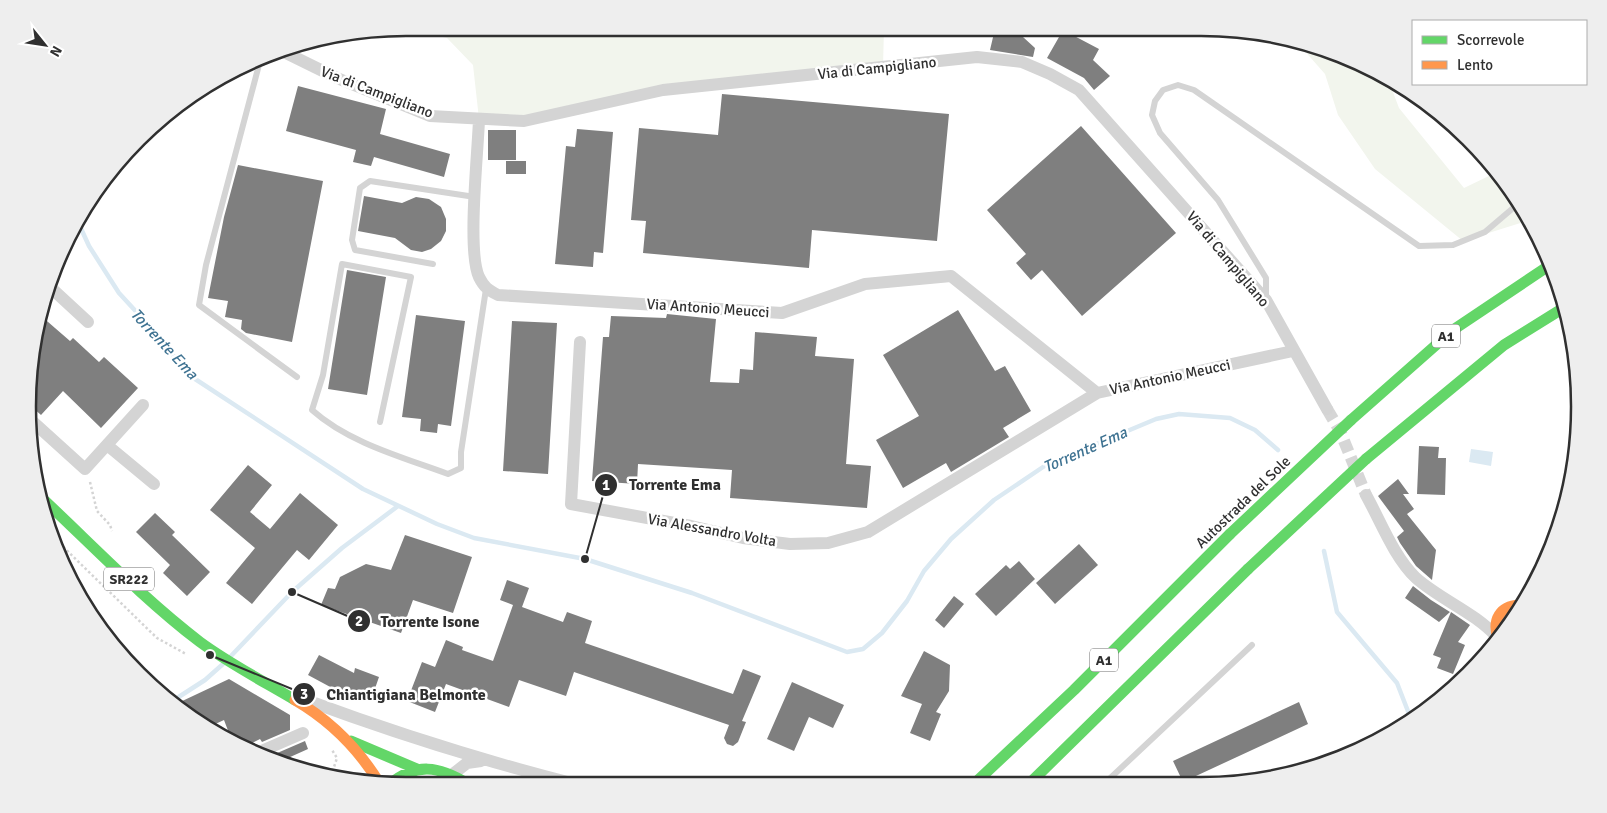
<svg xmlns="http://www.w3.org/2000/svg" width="1607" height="813" font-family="Signika,sans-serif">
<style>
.green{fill:#f2f5ed}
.water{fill:#dbe9f2}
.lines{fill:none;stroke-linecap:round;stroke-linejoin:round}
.stream{stroke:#dbe9f2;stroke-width:4.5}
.building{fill:#7f7f7f}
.street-tunnel{stroke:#d6d6d6;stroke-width:12;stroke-dasharray:12 6;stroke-linecap:butt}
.path{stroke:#d4d4d4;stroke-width:2.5;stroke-dasharray:2.5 2.5;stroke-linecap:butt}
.lane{stroke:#d4d4d4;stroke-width:6}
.street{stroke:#d4d4d4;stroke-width:12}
.fast{stroke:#63d668;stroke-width:11}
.slow{stroke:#ff974d;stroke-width:11}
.fast-bridge{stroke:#63d668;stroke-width:11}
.labels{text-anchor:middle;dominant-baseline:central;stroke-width:5;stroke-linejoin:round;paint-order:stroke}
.shield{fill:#fff;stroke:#6e6e6e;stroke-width:1}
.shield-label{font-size:14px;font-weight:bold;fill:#303030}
.street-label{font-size:15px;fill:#303030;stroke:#fff}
.water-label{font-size:16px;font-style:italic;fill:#3f7392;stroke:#fff}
.rim{fill:none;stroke:#303030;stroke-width:2.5}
.leader{fill:none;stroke:#303030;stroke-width:2}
.callout-dot{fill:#303030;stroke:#fff;stroke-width:2}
.mark-label{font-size:15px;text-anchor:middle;font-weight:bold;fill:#fff}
.callout-label{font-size:16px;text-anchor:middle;font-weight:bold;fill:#303030;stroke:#fff;stroke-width:5;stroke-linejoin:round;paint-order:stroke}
</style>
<rect width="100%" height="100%" fill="#fff"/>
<!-- green -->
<path class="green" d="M 403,28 L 884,28 L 883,67 L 663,90 L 524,121 L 479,119 L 473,65 L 447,38 Z
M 1295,40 L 1368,66 L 1388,79 L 1399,108 L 1464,188 L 1493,174 L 1494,169 L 1530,220 L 1463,241 L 1375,169 L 1338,115 L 1325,74 Z"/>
<!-- water -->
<path class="water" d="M 1471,449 L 1493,452 L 1491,466 L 1469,462 Z"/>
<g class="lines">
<!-- stream -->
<path class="stream" d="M 78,222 L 89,246 L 119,293 L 153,330 L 189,375 L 363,489 L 437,524 L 474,538 L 585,559 L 692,593 L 847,652 L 863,649 L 882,633 L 907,601 L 924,571 L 951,539 L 994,500 L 1046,465 L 1156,419 L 1179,414 L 1230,418 L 1255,430 L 1278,450
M 1324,551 L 1337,612 L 1397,683 L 1411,719
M 230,657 L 292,592 L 342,548 L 398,506
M 174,700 L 205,680 L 223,664"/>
</g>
<!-- building -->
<path class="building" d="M 1063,30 L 1099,49 L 1093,60 L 1110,76 L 1094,90 L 1084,78 L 1047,58 Z
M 994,33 L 1023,37 L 1035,48 L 1033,57 L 990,50 Z
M 298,86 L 386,109 L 380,134 L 450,154 L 444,177 L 374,157 L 371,166 L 353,162 L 356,150 L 286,131 Z
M 722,94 L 949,114 L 937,241 L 812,230 L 809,268 L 643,253 L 646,221 L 631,220 L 639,128 L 718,135 Z
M 1081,126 L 1176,233 L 1082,316 L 1042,270 L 1031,280 L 1016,263 L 1026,254 L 987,210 Z
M 577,129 L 613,132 L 603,253 L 594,252 L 593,267 L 555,264 L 566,146 L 575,147 Z
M 488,130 L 516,130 L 516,160 L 488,160 Z
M 506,161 L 526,161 L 526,174 L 506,174 Z
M 238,165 L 323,181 L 292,342 L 246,333 L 241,329 L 242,320 L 225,317 L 228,301 L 208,298 L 224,217 Z
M 364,196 L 402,203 L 416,197 L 429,199 L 441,207 L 446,219 L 446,231 L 441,241 L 431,249 L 422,252 L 411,250 L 395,238 L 358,231 Z
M 347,270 L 386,277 L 367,395 L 328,389 Z
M 958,310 L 995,371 L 1005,366 L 1031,411 L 1003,428 L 1009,437 L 951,472 L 946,463 L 903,488 L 876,440 L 919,416 L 883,355 Z
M 667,314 L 716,319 L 710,382 L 739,383 L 740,369 L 753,370 L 755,332 L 817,337 L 815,356 L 854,359 L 846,464 L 871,466 L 867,508 L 730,498 L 732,470 L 638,464 L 637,484 L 592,481 L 603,337 L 609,337 L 611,316 L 666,318 Z
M 40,315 L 70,341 L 73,338 L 99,362 L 104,357 L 138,388 L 101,428 L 63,391 L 41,415 L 32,407 L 35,332 Z
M 416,315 L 465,321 L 451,426 L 438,424 L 437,433 L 420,431 L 421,419 L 402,417 Z
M 512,321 L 557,323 L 548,474 L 503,471 Z
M 1419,446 L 1439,447 L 1438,458 L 1446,458 L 1445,495 L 1417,494 Z
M 248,465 L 272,485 L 250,512 L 270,529 L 300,493 L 338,525 L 309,560 L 297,550 L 252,604 L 226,583 L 255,548 L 210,510 Z
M 1398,479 L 1409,494 L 1403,494 L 1414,509 L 1407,514 L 1436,550 L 1432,580 L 1416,566 L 1400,543 L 1397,537 L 1404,531 L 1378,496 Z
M 155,513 L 175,532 L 172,535 L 210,572 L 187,596 L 163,573 L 170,565 L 136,532 Z
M 405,535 L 472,557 L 453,613 L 413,600 L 401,633 L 321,605 L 328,588 L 335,589 L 340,577 L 366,564 L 391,570 Z
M 1079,544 L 1098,565 L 1055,604 L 1036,583 Z
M 1019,561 L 1035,579 L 996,616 L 975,594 L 1006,565 L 1010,569 Z
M 507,580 L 529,588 L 522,607 L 563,622 L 567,612 L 592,621 L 585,643 L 733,694 L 743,669 L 761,676 L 742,721 L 746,722 L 738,742 L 733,746 L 727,744 L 724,738 L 729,725 L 574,672 L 566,696 L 519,680 L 509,707 L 446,684 L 435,712 L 407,701 L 422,662 L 435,667 L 446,640 L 463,647 L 462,650 L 493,661 L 513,605 L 500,600 Z
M 1413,586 L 1431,600 L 1450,612 L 1439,622 L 1405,598 Z
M 954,596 L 964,604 L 944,628 L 935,620 Z
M 1451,612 L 1470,625 L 1458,642 L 1465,645 L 1453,674 L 1437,668 L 1441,658 L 1433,655 Z
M 924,651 L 950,665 L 949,691 L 936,712 L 941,714 L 930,741 L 910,733 L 922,704 L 901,696 Z
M 319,655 L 354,673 L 355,668 L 379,677 L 371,700 L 335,687 L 334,689 L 308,675 Z
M 229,679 L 290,715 L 290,730 L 262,742 L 260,739 L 242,748 L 232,741 L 224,720 L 211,726 L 178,703 Z
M 792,682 L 844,705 L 833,728 L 809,717 L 794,751 L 767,739 Z
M 1299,702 L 1308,724 L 1183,782 L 1173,761 Z
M 305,741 L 308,749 L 279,762 L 268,757 Z"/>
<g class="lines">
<!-- street-tunnel -->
<path class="street-tunnel" d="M 1327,409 L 1340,431 L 1366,495"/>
<!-- path -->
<path class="path" d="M 90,482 L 97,511 L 110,525 L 112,531
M 56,540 L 157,638 L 186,654
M 331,776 L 337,758 L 332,750"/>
<!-- lane -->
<path class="lane" d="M 260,61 L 206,265 L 199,305 L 297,377
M 433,264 L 355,250 L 352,240 L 360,188 L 370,181 L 475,197
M 1266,298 L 1266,278 L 1218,200 L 1160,133 L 1152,115 L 1155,101 L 1163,90 L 1178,85 L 1194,90 L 1419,246 L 1453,245 L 1485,232 L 1519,203
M 380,422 L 411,277 L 342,264 L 323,375 L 312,410 C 349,443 402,457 448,474 L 461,468 L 461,452 L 486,289
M 1105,783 L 1252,645"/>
<!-- street -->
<path class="street" d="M 280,50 L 337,78 L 430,116 L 524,121 L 663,90 L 977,57 L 1022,62 L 1050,74 L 1079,90 L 1266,300 L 1327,409
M 479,119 C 478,153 467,251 479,277 C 484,287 488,290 498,295 L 782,313 L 865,284 L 951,276 L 1097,393 L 1293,351
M 49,286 L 88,322
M 580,342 L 571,504 L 691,526 L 743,538 L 790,544 L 828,543 L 868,532 L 1097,393
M 32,421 L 85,469 L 143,405
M 107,445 L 154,484
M 1366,495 C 1381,522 1394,557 1416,578 C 1441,600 1474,612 1497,637
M 306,700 C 395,733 484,761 575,784
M 257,753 L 303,733
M 453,774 L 467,763 L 481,761"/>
<!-- fast -->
<path class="fast" d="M 1351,420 L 1453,330 L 1550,265
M 1366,459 L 1504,345 L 1565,307
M 45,501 C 96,549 145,600 200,642 C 230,664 263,681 295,700
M 351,741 L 417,769
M 975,783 L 1074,690 L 1230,534
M 1030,783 L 1248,569
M 389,785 C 416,762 439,766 468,784"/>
<!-- slow -->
<path class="slow" d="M 1498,638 C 1492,620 1500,606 1519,605
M 295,700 C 331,721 358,748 380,784"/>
<!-- fast-bridge -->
<path class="fast-bridge" d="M 1230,534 L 1351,420
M 1248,569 L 1366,459"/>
</g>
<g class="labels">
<!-- shield labels -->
<g class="shield">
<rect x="1432" y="324.5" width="28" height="23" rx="4"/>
<rect x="104" y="567.5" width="50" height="23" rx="4"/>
<rect x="1090" y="648.5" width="28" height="23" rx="4"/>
</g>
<g class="shield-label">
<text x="1446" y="336">A1</text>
<text x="129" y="579">SR222</text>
<text x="1104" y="660">A1</text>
</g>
<!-- street labels -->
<g class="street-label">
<text transform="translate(877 68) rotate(-6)">Via di Campigliano</text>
<text transform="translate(377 92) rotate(21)">Via di Campigliano</text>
<text transform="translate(1228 259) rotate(50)">Via di Campigliano</text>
<text transform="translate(708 308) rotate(4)">Via Antonio Meucci</text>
<text transform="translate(1170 377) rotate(-12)">Via Antonio Meucci</text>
<text transform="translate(1243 502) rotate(-44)">Autostrada del Sole</text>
<text transform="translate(712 530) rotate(10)">Via Alessandro Volta</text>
</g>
<!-- water labels -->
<g class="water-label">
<text transform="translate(164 344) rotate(47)">Torrente Ema</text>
<text transform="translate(1085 450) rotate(-24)">Torrente Ema</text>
</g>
</g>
<!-- crop -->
<path d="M0 0H1607V813H0ZM406 36H1201A370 370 0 0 1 1571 406V407A370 370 0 0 1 1201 777H406A370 370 0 0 1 36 407V406A370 370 0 0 1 406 36Z" fill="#eee" fill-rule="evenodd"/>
<path class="rim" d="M406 36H1201A370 370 0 0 1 1571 406V407A370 370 0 0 1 1201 777H406A370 370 0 0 1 36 407V406A370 370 0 0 1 406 36Z"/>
<!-- callouts -->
<path class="leader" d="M585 559L606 485M292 592L359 621M210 655L304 694"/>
<g class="callout-dot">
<circle cx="585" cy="559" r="5"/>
<circle cx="292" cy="592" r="5"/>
<circle cx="210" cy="655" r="5"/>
<circle cx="606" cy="485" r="12"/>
<circle cx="359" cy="621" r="12"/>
<circle cx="304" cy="694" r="12"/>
</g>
<g class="mark-label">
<text x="606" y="490">1</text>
<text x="359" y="626">2</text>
<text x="304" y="699">3</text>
</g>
<g class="callout-label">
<text x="675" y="490">Torrente Ema</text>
<text x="430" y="627">Torrente Isone</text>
<text x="406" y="700">Chiantigiana Belmonte</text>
</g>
<!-- legend -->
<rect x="1412" y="20" width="175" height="65" fill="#ffffff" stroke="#acacac"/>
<rect x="1422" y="36" width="25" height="8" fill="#63d668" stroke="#acacac"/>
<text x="1457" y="45" font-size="15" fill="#303030">Scorrevole</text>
<rect x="1422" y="61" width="25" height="8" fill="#ff974d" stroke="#acacac"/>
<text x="1457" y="70" font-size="15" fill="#303030">Lento</text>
<!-- north arrow -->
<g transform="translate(45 45) rotate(120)" stroke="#ffffff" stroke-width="4" paint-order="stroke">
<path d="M0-4L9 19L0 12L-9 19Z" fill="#303030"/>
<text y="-8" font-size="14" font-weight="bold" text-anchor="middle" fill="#303030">N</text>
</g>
</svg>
